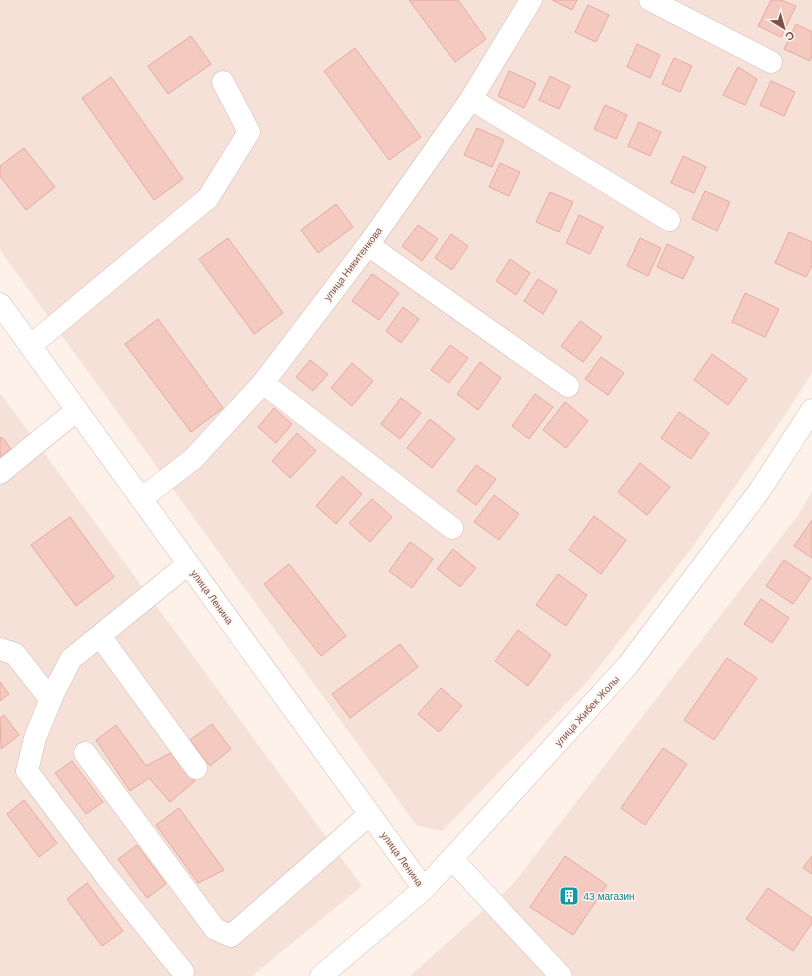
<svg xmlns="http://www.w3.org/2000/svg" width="812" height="976" font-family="'DM Sans',sans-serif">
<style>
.residential{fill:#f5e1d8}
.building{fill:#f4c9c0;stroke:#e7aaa0}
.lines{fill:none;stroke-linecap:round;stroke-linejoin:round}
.minor-casing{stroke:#d3b8b1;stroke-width:23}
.minor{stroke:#fff;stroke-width:22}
.labels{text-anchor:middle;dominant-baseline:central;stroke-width:3;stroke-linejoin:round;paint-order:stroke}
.street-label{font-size:10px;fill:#7a514b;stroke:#fff6f1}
.culture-label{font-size:10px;fill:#0d838f;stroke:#fff6f1;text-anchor:start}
</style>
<rect width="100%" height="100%" fill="#fdf1ea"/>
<!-- residential -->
<path class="residential" d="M 0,0 L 812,0 L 812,373 L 783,418 L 691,549 L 588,681 L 442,831 L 416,825 L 0,250 Z
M 0,393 L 362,886 L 252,976 L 0,976 Z
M 812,491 L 812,976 L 410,976 L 513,884 L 799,514 Z"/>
<!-- building -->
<path class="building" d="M 409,0 L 458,0 L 486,39 L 455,62 Z
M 552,0 L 577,0 L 572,10 Z
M 771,0 L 781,0 L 796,6 L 781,37 L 758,26 Z
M 588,5 L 609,15 L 596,42 L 575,32 Z
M 796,24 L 812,32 L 812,56 L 810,61 L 784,49 Z
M 191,36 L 211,64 L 168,94 L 148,66 Z
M 637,44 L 660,55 L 650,78 L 627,67 Z
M 355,48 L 421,137 L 389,160 L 324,71 Z
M 674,58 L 692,66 L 680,92 L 662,84 Z
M 738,67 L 757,79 L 745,105 L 723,95 Z
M 509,71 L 536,83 L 524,108 L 498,96 Z
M 550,76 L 570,86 L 559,109 L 539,100 Z
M 111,77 L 183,179 L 154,200 L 82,98 Z
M 771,81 L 795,92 L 784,116 L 760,105 Z
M 605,105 L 627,115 L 616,139 L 594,129 Z
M 639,122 L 661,132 L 650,156 L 628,146 Z
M 477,128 L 504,140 L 492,167 L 464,155 Z
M 24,148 L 55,187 L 26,210 L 0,176 L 0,166 Z
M 683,156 L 706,167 L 694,193 L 671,183 Z
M 500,163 L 520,172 L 509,196 L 489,187 Z
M 705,191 L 730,202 L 717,231 L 692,219 Z
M 550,192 L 573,202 L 559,232 L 536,222 Z
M 336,204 L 353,227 L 318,253 L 301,230 Z
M 579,215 L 603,227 L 590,254 L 566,243 Z
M 418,225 L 438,239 L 422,261 L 402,246 Z
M 789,232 L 812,242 L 812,265 L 806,277 L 775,263 Z
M 451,234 L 468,246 L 452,270 L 435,258 Z
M 228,238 L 283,313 L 254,334 L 199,259 Z
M 640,238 L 661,248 L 648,276 L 627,266 Z
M 667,244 L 694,257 L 683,279 L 657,267 Z
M 510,259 L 530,273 L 516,295 L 496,281 Z
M 372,274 L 399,293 L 379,320 L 352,301 Z
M 538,279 L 557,291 L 543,314 L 524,301 Z
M 745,293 L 779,309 L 765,337 L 732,322 Z
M 403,307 L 419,319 L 401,343 L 386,331 Z
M 158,319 L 223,408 L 191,432 L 125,344 Z
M 580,321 L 602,337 L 583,362 L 561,346 Z
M 450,345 L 468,358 L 449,383 L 431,370 Z
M 712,354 L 747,379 L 728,405 L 694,380 Z
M 601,357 L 624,373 L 608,395 L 585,379 Z
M 310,360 L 328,374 L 313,391 L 296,377 Z
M 480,362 L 501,378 L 478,410 L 457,394 Z
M 352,363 L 373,381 L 352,406 L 331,388 Z
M 535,394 L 553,407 L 529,439 L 512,426 Z
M 401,398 L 421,413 L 400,439 L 381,424 Z
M 565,402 L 588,421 L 566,448 L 543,430 Z
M 274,408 L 292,424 L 276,443 L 258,427 Z
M 679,412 L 709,433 L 691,459 L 661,438 Z
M 430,419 L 455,439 L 432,468 L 407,448 Z
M 297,433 L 316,451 L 290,478 L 272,461 Z
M 2,437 L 11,449 L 0,457 L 0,438 Z
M 640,463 L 670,487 L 647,515 L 618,492 Z
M 476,465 L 496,479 L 476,505 L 457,491 Z
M 342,476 L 362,494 L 336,524 L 316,506 Z
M 494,495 L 519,514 L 499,540 L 474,522 Z
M 372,499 L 392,517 L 370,542 L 349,523 Z
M 594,516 L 626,540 L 601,574 L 569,550 Z
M 70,517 L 114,577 L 76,606 L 31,545 Z
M 812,520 L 812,558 L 794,546 Z
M 410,542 L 433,559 L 412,588 L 389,571 Z
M 453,549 L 476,568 L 460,587 L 437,569 Z
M 784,560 L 811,578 L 793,604 L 766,586 Z
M 289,564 L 346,636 L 321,656 L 264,584 Z
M 558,574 L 587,595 L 566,626 L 536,605 Z
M 761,599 L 789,618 L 772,643 L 744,624 Z
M 518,630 L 551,655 L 528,686 L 495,661 Z
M 400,644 L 418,667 L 350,718 L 332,694 Z
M 727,658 L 757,678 L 714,740 L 684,720 Z
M 0,682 L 9,694 L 0,701 Z
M 441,688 L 462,706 L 439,732 L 418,714 Z
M 4,715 L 19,735 L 1,749 L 0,718 Z
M 212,724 L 231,749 L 210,766 L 190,740 Z
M 116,725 L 146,766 L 174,751 L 195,781 L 170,802 L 149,778 L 130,791 L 96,740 Z
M 663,748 L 687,764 L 645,825 L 621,808 Z
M 72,761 L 103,802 L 86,814 L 55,773 Z
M 24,800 L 57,843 L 39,857 L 7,814 Z
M 179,808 L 224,870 L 198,883 L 156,825 Z
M 137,845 L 166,884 L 147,898 L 118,859 Z
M 565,856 L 607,885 L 573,935 L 530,907 Z
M 812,856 L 812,874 L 803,868 Z
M 87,883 L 123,931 L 102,946 L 67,899 Z
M 768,888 L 812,918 L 812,923 L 793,951 L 746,919 Z"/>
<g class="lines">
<!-- minor casing -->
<g class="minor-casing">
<path id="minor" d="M 650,0 L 771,62
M 471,99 L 669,220
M 368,245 L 568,386
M 0,304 L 424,889
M 30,346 L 208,198 L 249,132 L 223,82
M 263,383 L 452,528
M 0,473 L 77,410
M 141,499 L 193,459 L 263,383 L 368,245 L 471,99 L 531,0
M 100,636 L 196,768
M 0,649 L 15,654 L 51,700
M 85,753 L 215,929 L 231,936 L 370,814
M 452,859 L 561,976
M 183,972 L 106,876 L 27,771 L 35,738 L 53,694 L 71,659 L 188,564
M 321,976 L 424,889 L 628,665 L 760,490 L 812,410"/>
</g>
<!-- minor -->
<use href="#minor" class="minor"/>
</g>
<!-- icons -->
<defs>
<g id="building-square" transform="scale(1)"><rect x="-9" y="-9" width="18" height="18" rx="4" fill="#0f9aa8" stroke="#fff6f1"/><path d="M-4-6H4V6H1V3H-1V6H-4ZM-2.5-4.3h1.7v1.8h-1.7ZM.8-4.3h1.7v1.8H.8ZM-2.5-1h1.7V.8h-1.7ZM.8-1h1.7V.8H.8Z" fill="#fff"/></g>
</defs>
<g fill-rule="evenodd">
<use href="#building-square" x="569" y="896"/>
</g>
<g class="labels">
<!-- street labels -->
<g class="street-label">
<text transform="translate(353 264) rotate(-53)">улица Никитенкова</text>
<text transform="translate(212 597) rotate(54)">улица Ленина</text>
<text transform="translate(587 711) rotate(-48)">улица Жибек Жолы</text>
<text transform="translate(402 859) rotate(54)">улица Ленина</text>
</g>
<!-- culture labels -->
<g class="culture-label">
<text x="583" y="896">43 магазин</text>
</g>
</g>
<!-- north arrow -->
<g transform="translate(784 28) rotate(143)" stroke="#fff6f1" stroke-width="3" paint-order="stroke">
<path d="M0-3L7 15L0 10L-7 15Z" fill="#7a514b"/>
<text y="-6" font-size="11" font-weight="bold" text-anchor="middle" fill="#7a514b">С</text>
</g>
</svg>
